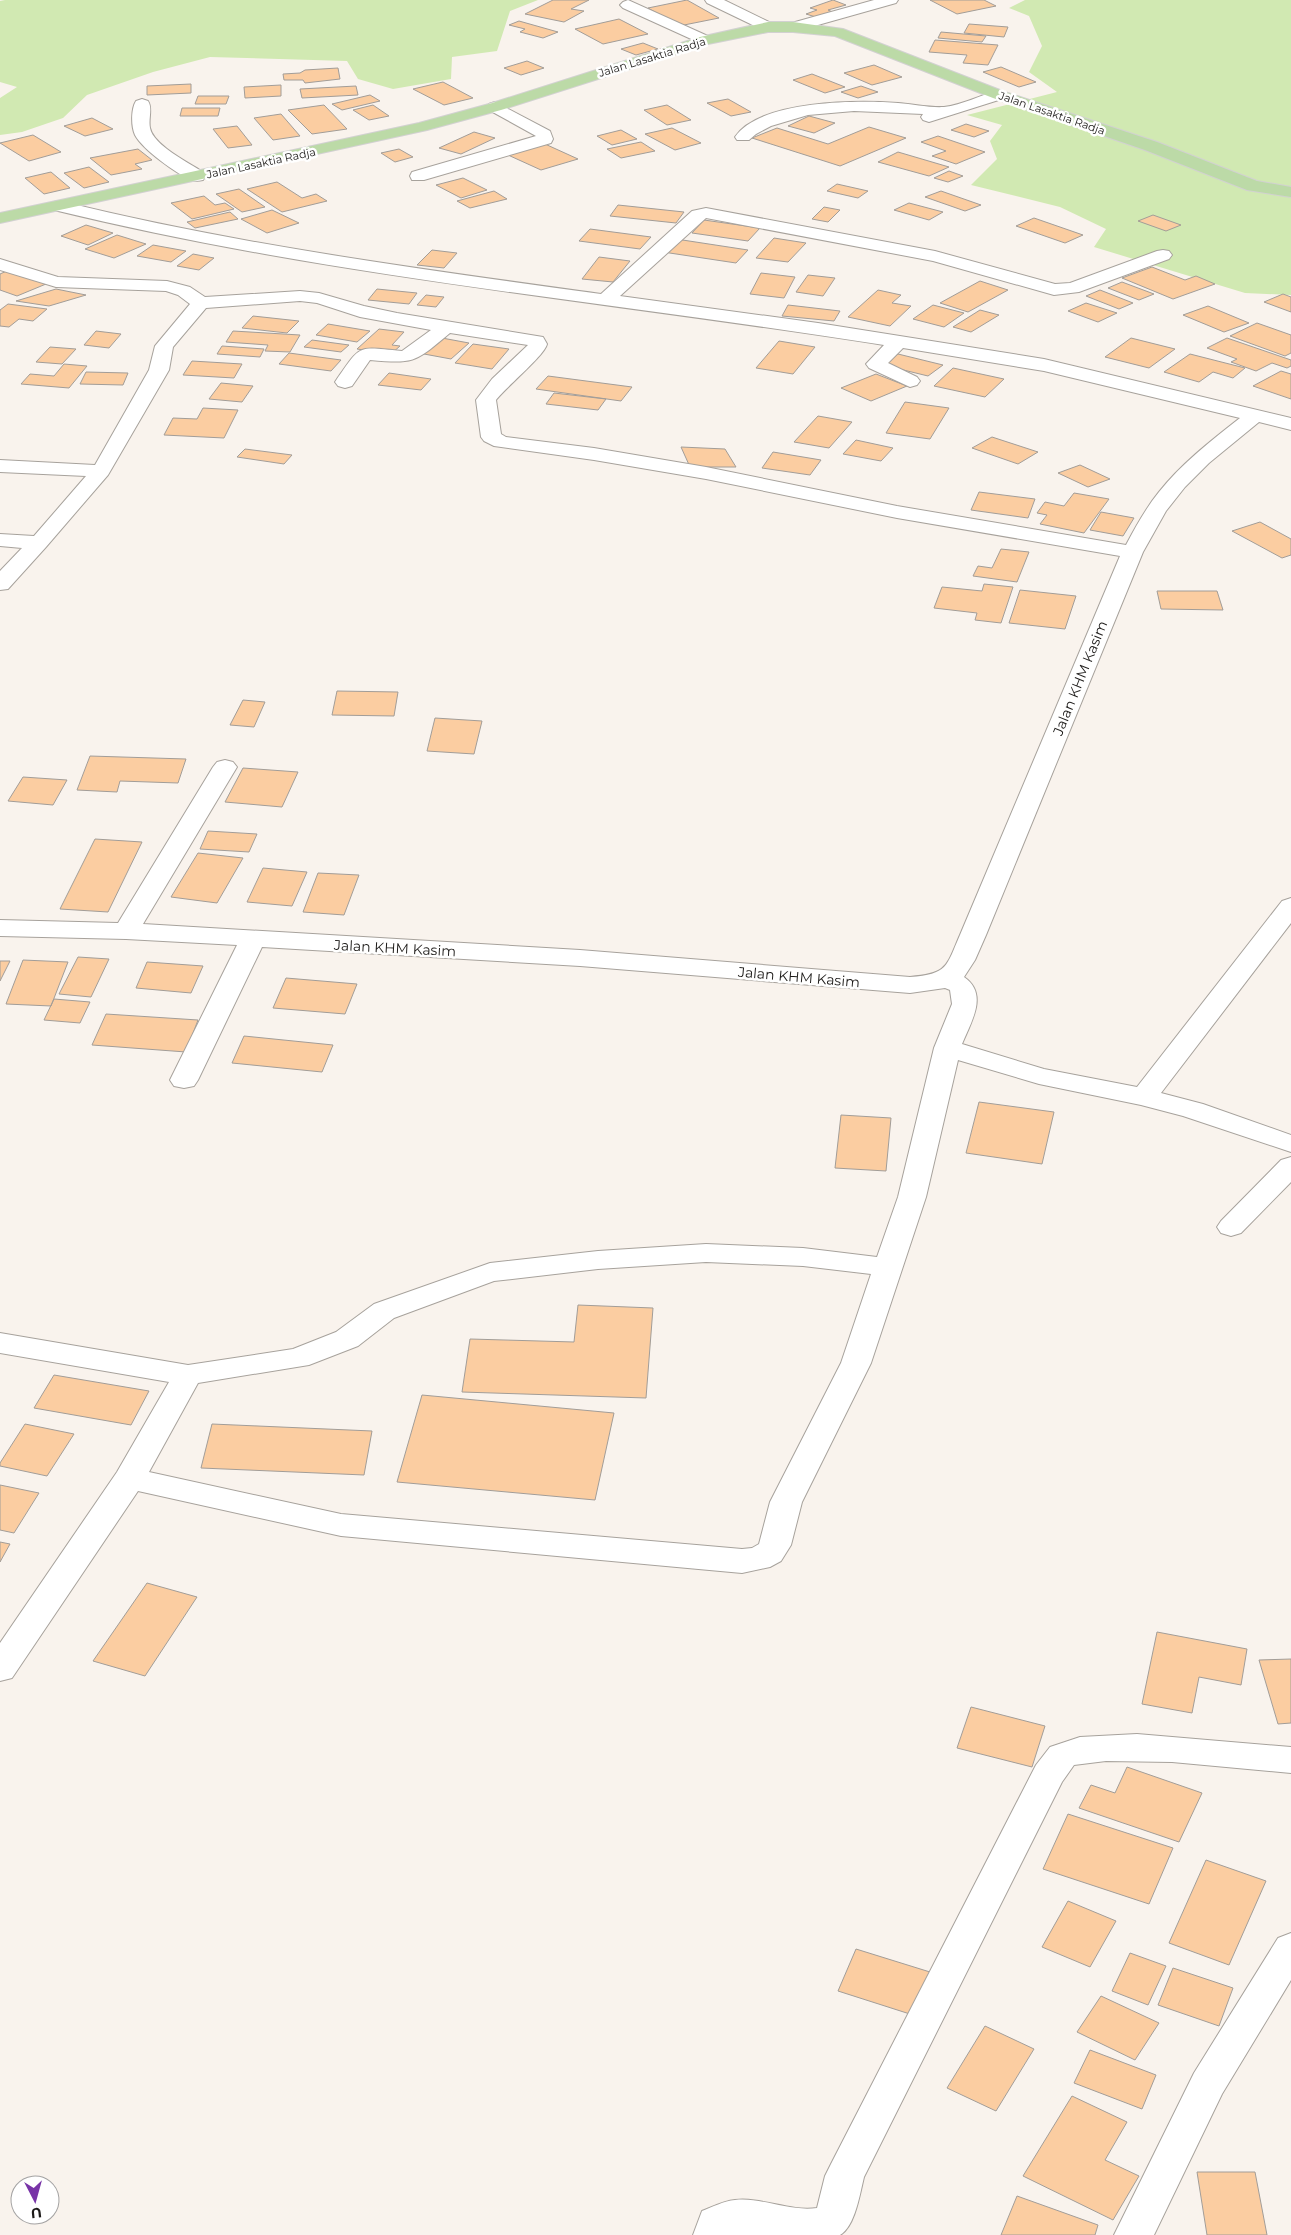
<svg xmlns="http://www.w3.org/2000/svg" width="1291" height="2235" font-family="Montserrat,sans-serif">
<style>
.green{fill:#d1e9b2}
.building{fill:#fbcda1;stroke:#a29d98}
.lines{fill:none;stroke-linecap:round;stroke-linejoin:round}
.minor-casing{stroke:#a7a29c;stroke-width:2}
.trunk-casing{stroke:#d2d1d1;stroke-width:2}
.minor{fill:#fff;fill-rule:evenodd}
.trunk{fill:#bcdaa7;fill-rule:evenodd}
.labels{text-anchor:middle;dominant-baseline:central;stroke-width:5;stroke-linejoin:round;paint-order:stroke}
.far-street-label{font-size:11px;fill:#1c1a18;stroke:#fff}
.street-label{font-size:14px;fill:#1c1a18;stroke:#fff}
</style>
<rect width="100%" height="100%" fill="#f9f3ed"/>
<!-- green -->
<path class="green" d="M 5,0 L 538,0 L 510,11 L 497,51 L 452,57 L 451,79 L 393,89 L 358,79 L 347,61 L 210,57 L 153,72 L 87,95 L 63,118 L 22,132 L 0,135 L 0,98 L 17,87 L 0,82 L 0,1 Z
M 1025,0 L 1291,0 L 1291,295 L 1245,293 L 1094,247 L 1106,229 L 1060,207 L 971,185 L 997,159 L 990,141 L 1002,125 L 967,115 L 1057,92 L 1029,72 L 1042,46 L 1029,16 L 1009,8 Z"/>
<!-- building -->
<path class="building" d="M 553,0 L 589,0 L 571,9 L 584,11 L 564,22 L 525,14 Z
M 687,0 L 719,18 L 679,26 L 648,8 Z
M 833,0 L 846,5 L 828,10 L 835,13 L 819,18 L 806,14 L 817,10 L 810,8 Z
M 930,0 L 984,0 L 996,6 L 957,14 Z
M 619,19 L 648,34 L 603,44 L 575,29 Z
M 519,21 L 558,32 L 543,38 L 520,32 L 525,29 L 509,25 Z
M 969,24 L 1008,27 L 1004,37 L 964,33 Z
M 941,32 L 986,36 L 982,42 L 938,38 Z
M 935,40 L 998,45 L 988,65 L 963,63 L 967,55 L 929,52 Z
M 643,43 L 658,49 L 636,55 L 621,49 Z
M 527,61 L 544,68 L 521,75 L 504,68 Z
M 874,65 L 902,77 L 872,85 L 844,73 Z
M 1001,67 L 1036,82 L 1019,87 L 983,72 Z
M 338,68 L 340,79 L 305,83 L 303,80 L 284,80 L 283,74 L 300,73 L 305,70 Z
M 812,74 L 845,87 L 825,93 L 793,80 Z
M 443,82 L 473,98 L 444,105 L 413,89 Z
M 191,84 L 191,93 L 147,95 L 147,86 Z
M 281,85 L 281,96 L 245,98 L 244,87 Z
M 356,86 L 358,95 L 302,98 L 300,89 Z
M 861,86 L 878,92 L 858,98 L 841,92 Z
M 370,95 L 380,101 L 342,110 L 332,104 Z
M 198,96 L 229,96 L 226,104 L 195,104 Z
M 728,99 L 751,112 L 731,116 L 707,103 Z
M 324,105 L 347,129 L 312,134 L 288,110 Z
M 373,105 L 389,116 L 369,120 L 353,110 Z
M 667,105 L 691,120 L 667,125 L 644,110 Z
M 182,108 L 220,108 L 218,116 L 180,116 Z
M 281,114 L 300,136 L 273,140 L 254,118 Z
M 809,116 L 835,123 L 814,133 L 788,126 Z
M 92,118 L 113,129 L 85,136 L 64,126 Z
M 966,124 L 989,131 L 974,137 L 951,130 Z
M 237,126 L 252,145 L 228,148 L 213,129 Z
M 869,127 L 906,138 L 840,166 L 752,138 L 777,128 L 828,144 Z
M 672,128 L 701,143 L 675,150 L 645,134 Z
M 621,130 L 637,139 L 612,145 L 597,136 Z
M 474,132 L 495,138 L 461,154 L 439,148 Z
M 33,135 L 61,152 L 29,161 L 0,143 Z
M 938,136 L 985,152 L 956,164 L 932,156 L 946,151 L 921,142 Z
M 641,142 L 655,151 L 621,158 L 607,149 Z
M 545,144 L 578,159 L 541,170 L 508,155 Z
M 138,149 L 152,160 L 135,164 L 142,169 L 111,175 L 90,158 Z
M 399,149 L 413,157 L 395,162 L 381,153 Z
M 898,152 L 949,167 L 929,176 L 878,162 Z
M 89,167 L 109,182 L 84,188 L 64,173 Z
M 949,171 L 963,176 L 948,182 L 934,178 Z
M 51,172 L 70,188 L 44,194 L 25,178 Z
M 463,178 L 487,190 L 461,198 L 436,185 Z
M 277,182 L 302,198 L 316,194 L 327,201 L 282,212 L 247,189 Z
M 837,184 L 868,191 L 858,198 L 827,191 Z
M 239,189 L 265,207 L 242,212 L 216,194 Z
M 494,191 L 507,199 L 470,208 L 457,201 Z
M 941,191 L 981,205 L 965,211 L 925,197 Z
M 204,196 L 215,205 L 225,203 L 234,209 L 192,219 L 171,203 Z
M 909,203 L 943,212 L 929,220 L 894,210 Z
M 618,205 L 684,212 L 676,223 L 610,216 Z
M 824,207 L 840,210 L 828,222 L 812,219 Z
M 272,210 L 299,223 L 267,233 L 241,219 Z
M 230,212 L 238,219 L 195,228 L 187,222 Z
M 1153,215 L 1181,225 L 1166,231 L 1138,221 Z
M 1034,218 L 1083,235 L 1065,243 L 1016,226 Z
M 704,220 L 760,228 L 748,241 L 692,233 Z
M 86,225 L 113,233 L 88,245 L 61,236 Z
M 590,229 L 651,237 L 640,249 L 579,241 Z
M 117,235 L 146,244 L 114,258 L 85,249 Z
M 774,238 L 806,243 L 788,262 L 756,258 Z
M 676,239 L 748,250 L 736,263 L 663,252 Z
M 153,245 L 186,251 L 171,262 L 137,256 Z
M 432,250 L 457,253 L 444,268 L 417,265 Z
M 193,254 L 214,258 L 199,270 L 177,266 Z
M 599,257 L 630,261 L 613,282 L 582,279 Z
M 1152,267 L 1185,280 L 1196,276 L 1215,284 L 1173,299 L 1122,278 Z
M 9,270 L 46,284 L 17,296 L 0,290 L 0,274 Z
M 761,273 L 795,277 L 784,298 L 750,294 Z
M 808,275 L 835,278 L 823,296 L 796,292 Z
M 980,281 L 1008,290 L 968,312 L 940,303 Z
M 1122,282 L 1154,294 L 1139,300 L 1108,288 Z
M 56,289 L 86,295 L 49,306 L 16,301 Z
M 377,289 L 417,293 L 409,304 L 368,300 Z
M 878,290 L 901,295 L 892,303 L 911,306 L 890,326 L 848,317 Z
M 1100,290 L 1133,303 L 1119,309 L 1086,296 Z
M 1283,294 L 1291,297 L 1291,312 L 1264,302 Z
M 426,295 L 444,297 L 436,307 L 417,305 Z
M 1086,303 L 1117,313 L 1098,322 L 1068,311 Z
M 8,304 L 47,309 L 33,321 L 19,319 L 9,327 L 0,326 L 0,310 Z
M 788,305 L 840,311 L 834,321 L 782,316 Z
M 933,305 L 964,313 L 944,327 L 913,319 Z
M 1208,306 L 1249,323 L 1224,332 L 1183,315 Z
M 980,310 L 999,315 L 971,332 L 953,327 Z
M 253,316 L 299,321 L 287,333 L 242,328 Z
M 1257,323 L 1291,335 L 1291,353 L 1285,356 L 1230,336 Z
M 328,324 L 370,331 L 357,342 L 316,335 Z
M 379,329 L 404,332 L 392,345 L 400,346 L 391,354 L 357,349 Z
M 96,331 L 121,334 L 109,348 L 84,345 Z
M 233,331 L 300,335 L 290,352 L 265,351 L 268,345 L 226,342 Z
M 442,338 L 469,343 L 451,359 L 424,354 Z
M 1131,338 L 1175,349 L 1149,368 L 1105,357 Z
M 1227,338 L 1291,360 L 1291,366 L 1287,368 L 1272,363 L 1256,371 L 1231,362 L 1237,359 L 1207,348 Z
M 312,340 L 349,345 L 341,352 L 304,347 Z
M 779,341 L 815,347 L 793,374 L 756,368 Z
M 473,344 L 509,349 L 492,369 L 455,363 Z
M 222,346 L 264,349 L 260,357 L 217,354 Z
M 50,347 L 76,349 L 62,364 L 36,362 Z
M 289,353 L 341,360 L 331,371 L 279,364 Z
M 898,354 L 943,365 L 928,376 L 883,365 Z
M 1190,354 L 1245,368 L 1233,378 L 1213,372 L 1199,382 L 1164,372 Z
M 192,361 L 242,364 L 234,378 L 183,375 Z
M 64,364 L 87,366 L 69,388 L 21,384 L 30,374 L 54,376 Z
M 953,368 L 1004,379 L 985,397 L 934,386 Z
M 1281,371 L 1291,374 L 1291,399 L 1253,386 Z
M 86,372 L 128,373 L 123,385 L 80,384 Z
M 389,373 L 431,379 L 421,390 L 378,385 Z
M 876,374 L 907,386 L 871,401 L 841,388 Z
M 548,376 L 632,387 L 621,401 L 536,389 Z
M 221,383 L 253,386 L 242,402 L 209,399 Z
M 554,393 L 606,399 L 598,410 L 546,404 Z
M 905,402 L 949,408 L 930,439 L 886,433 Z
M 203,408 L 238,410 L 224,438 L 164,435 L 173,418 L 197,419 Z
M 818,416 L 852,422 L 829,448 L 794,442 Z
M 992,437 L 1038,452 L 1018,464 L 972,448 Z
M 856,440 L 893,448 L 881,461 L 843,454 Z
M 681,447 L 725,449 L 736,467 L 690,467 Z
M 245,449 L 292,455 L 284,464 L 237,457 Z
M 773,452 L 821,460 L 810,475 L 762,468 Z
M 1080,465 L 1110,479 L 1088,487 L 1058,473 Z
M 979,492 L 1035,499 L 1028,518 L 971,510 Z
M 1074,493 L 1109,499 L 1084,533 L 1040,524 L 1047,515 L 1037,513 L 1045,502 L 1064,506 Z
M 1101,512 L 1134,518 L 1123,536 L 1090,530 Z
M 1260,522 L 1291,539 L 1291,555 L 1282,558 L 1232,531 Z
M 1001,549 L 1029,552 L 1017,582 L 973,576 L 978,566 L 992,568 Z
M 984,584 L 1013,587 L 1001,623 L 975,620 L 977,613 L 934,608 L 942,587 L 982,591 Z
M 1020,590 L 1076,596 L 1065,629 L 1009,623 Z
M 1157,591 L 1217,591 L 1223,610 L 1161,609 Z
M 337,691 L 398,692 L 394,716 L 332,715 Z
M 243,700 L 265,702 L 254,727 L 230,725 Z
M 435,718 L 482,721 L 474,754 L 427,751 Z
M 90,756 L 186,759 L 178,783 L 120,781 L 117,792 L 77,790 Z
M 243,768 L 298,772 L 282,807 L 225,802 Z
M 23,777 L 67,780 L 53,805 L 8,801 Z
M 208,831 L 257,834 L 249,852 L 200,849 Z
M 95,839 L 142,842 L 108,912 L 60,909 Z
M 198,853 L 243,858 L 217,903 L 171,897 Z
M 263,868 L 307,872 L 292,906 L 247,902 Z
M 318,873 L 359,875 L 344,915 L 303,912 Z
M 78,957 L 109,959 L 91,997 L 59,994 Z
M 23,960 L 68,962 L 51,1006 L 6,1004 Z
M 0,961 L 10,961 L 0,981 Z
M 147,962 L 203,966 L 191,993 L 136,988 Z
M 286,978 L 357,984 L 345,1014 L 273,1008 Z
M 54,999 L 90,1002 L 80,1023 L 44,1020 Z
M 106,1014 L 198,1020 L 186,1052 L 92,1045 Z
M 244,1036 L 333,1045 L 322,1072 L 232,1063 Z
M 979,1102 L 1054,1112 L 1042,1164 L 966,1153 Z
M 841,1115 L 891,1118 L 886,1171 L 835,1168 Z
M 578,1305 L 653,1308 L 646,1398 L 462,1392 L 470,1339 L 574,1342 Z
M 54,1375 L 149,1391 L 131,1425 L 34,1408 Z
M 422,1395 L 614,1413 L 595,1500 L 397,1482 Z
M 25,1424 L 74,1434 L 47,1476 L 0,1466 L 0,1463 Z
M 212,1424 L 372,1431 L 364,1475 L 201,1468 Z
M 0,1485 L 39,1493 L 14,1533 L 0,1530 Z
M 0,1542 L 10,1544 L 0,1562 Z
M 147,1583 L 197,1597 L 145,1676 L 93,1661 Z
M 1157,1632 L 1247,1649 L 1241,1685 L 1199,1677 L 1192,1713 L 1142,1704 Z
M 1291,1659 L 1291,1723 L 1278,1724 L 1259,1660 Z
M 971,1707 L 1045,1726 L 1032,1767 L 957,1748 Z
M 1127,1767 L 1202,1793 L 1179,1842 L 1079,1808 L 1091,1785 L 1115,1793 Z
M 1068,1814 L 1173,1848 L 1149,1904 L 1043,1869 Z
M 1206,1860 L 1266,1881 L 1229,1965 L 1169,1943 Z
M 1068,1901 L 1116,1921 L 1090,1967 L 1042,1947 Z
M 856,1949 L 930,1972 L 913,2015 L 838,1991 Z
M 1130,1953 L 1166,1966 L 1148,2005 L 1112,1991 Z
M 1173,1968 L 1233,1988 L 1219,2026 L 1158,2005 Z
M 1101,1996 L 1159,2023 L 1135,2060 L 1077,2032 Z
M 985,2026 L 1034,2049 L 996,2111 L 947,2088 Z
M 1090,2050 L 1156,2075 L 1142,2109 L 1074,2083 Z
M 1072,2096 L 1127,2122 L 1105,2160 L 1139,2176 L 1113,2220 L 1023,2176 Z
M 1197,2172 L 1255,2172 L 1267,2235 L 1207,2235 Z
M 1017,2196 L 1098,2225 L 1095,2235 L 1001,2235 Z"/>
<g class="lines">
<!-- minor casing -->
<g class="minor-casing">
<path id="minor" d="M 628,0 L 710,37 L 713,40 L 710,43 L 700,43 L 623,8 L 620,5 L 623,2 Z
M 705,0 L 724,0 L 773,24 L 776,27 L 773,30 L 763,30 L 707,3 Z
M 874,0 L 898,0 L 896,3 L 793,32 L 788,30 L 785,27 L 788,24 Z
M 999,90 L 1005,92 L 1007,95 L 1005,98 L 929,122 L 923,120 L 921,117 L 923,114 L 854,111 L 808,115 L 771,126 L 756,134 L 749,140 L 737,140 L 735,137 C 760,100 858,100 898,103 C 913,104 930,108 944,107 C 962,105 981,95 999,90 Z
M 142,99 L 148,101 C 153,108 148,119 150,128 C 153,145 189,163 203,172 L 205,176 L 203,180 C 199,181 195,181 191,180 C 176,173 143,150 135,135 C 131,126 131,109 136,101 Z
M 495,102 L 550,131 L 553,139 L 551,143 L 424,180 L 412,180 L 410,176 L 412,172 L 536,136 L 489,110 L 487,107 L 489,104 Z
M 60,201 C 238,245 420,269 601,294 L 692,211 L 706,208 L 935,251 L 1055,284 L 1070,283 L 1157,251 L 1163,250 L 1169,251 L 1172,255 L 1169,259 L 1079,292 L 1054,295 L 933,261 L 706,218 L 620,296 L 818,323 L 1044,359 L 1291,418 L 1291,430 L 1259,422 L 1209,463 L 1185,487 L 1166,511 L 1143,552 L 986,935 L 975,960 L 964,977 C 989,994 971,1022 962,1044 L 1044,1069 L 1137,1087 L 1282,901 L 1291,898 L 1291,923 L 1161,1093 L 1203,1104 L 1291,1135 L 1291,1152 L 1183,1116 L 1141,1105 L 1039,1084 L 958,1060 L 926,1197 L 871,1363 L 802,1502 L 791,1545 L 781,1561 L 770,1567 L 742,1573 L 341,1536 L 138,1491 L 12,1678 L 0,1681 L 0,1643 L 117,1472 L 169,1382 L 0,1353 L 0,1333 L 188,1365 L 293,1349 L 336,1332 L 374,1304 L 490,1263 L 598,1251 L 706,1244 L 803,1248 L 877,1257 L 898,1197 L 934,1048 L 952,1004 L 950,990 L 945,988 L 910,993 L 580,966 L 262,947 L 198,1080 L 194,1086 L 184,1088 L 174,1086 L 170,1080 L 237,945 L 126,939 L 0,936 L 0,920 L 118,923 L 213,767 L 217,762 L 225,760 L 233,762 L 237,767 L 143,924 L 580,950 L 910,977 C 948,974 946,967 960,935 L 1120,556 L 897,518 L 706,479 L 594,460 L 494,446 L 484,441 L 481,437 L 476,400 L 492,379 L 528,345 L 450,333 C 415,362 416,364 370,360 L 352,386 L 345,388 L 338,386 L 335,382 C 362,343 356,347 402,351 L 431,330 L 360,317 L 317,303 L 300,301 L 206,308 L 173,347 L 169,370 L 108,475 L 46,547 L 8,589 L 0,590 L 0,571 L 22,548 L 0,546 L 0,534 L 34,536 L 86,476 L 0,472 L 0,460 L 95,465 L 149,370 L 155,346 L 190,304 L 178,295 L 166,291 L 56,287 L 0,270 L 0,259 L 58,277 L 167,281 L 190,287 L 205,297 L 300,291 L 319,293 L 364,306 L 397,313 L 543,337 L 547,344 C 545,355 506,387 496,400 L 501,434 L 506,437 L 594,448 L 706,467 L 897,506 L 1126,545 C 1136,526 1146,508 1159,492 C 1182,463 1212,440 1240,418 L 1044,371 L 903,348 L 888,363 L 917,377 L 920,381 L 917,385 L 910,387 L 869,368 L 866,364 L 884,345 C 607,301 327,277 54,210 L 51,206 L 54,202 ZM 706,1262 L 803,1266 L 871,1274 L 841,1363 L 770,1502 L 759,1544 L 752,1548 L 742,1549 L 341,1514 L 149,1472 L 198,1383 L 309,1365 L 358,1346 L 394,1318 L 494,1281 L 598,1269 Z
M 1291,1157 L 1291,1182 L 1241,1233 L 1231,1236 L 1221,1233 L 1217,1227 L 1221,1221 L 1281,1160 Z
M 1137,1734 L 1291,1747 L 1291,1773 L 1172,1762 L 1106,1761 L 1074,1765 L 1062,1782 L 864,2177 C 860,2193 855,2227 840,2235 L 693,2235 L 702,2211 C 712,2207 724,2201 735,2200 C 762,2197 789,2212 817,2208 L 825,2176 L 831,2164 L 1036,1765 L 1050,1747 L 1080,1737 Z
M 1291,1933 L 1291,1980 L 1222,2094 L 1154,2235 L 1114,2235 L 1194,2073 L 1278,1938 Z"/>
</g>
<!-- trunk casing -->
<g class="trunk-casing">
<path id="trunk" d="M 768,22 L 793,22 L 843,29 L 1005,92 L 1157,142 L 1257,181 L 1291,187 L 1291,197 L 1247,190 L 1145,150 L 993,98 L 835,36 L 793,32 L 768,32 L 708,44 L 501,110 L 427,130 L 0,223 L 0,213 L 419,123 L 489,104 L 700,37 Z"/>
</g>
<!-- minor -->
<use href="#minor" class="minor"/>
<!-- trunk -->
<use href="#trunk" class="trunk"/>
</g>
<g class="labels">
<!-- far-street labels -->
<g class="far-street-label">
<text transform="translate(652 57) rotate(-17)">Jalan Lasaktia Radja</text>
<text transform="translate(1052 113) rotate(19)">Jalan Lasaktia Radja</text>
<text transform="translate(261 163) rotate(-12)">Jalan Lasaktia Radja</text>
</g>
<!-- street labels -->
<g class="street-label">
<text transform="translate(1080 678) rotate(-68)">Jalan KHM Kasim</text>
<text transform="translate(395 948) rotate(3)">Jalan KHM Kasim</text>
<text transform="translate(799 977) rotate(5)">Jalan KHM Kasim</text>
</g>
</g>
<!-- north arrow -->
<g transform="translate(35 2200) rotate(174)"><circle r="24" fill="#ffffff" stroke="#a4a3a3"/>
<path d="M0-4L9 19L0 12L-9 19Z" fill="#7834a7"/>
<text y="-8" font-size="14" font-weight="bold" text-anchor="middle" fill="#1c1a18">U</text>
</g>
</svg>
